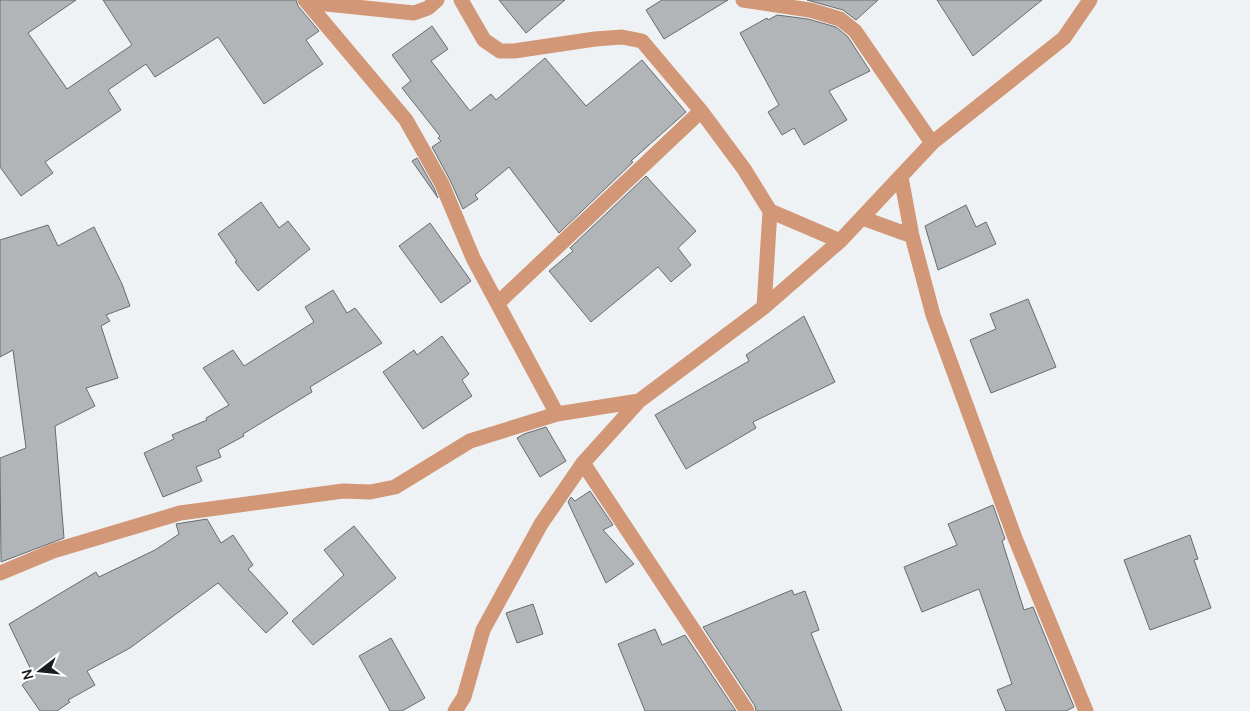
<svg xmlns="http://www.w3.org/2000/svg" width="1250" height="711" font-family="Manrope,sans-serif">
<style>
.building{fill:#b2b5b7;stroke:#696c6e}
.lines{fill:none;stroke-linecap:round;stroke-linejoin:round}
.minor{stroke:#d29776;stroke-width:15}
</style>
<rect width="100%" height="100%" fill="#eff2f4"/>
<!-- building -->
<path class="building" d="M 0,0 L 76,0 L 28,33 L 67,89 L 132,45 L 103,0 L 296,0 L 298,6 L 319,31 L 306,40 L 323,64 L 264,104 L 218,37 L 155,77 L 146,64 L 108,90 L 121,110 L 45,162 L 53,173 L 21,196 L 0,167 Z
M 499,0 L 565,0 L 526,33 Z
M 662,0 L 728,0 L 664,39 L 646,10 Z
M 807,0 L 878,0 L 856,20 L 843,10 Z
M 937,0 L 1042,0 L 973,56 Z
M 777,15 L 808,19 L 836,27 L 848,37 L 870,71 L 829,91 L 847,120 L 804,145 L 794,128 L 782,135 L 768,112 L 779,105 L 740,33 L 767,18 L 768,20 Z
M 432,26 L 448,49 L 431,61 L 470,111 L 491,94 L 496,100 L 545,58 L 586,106 L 642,60 L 686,112 L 631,161 L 633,162 L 559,233 L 509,167 L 475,195 L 478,199 L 463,209 L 450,180 L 432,147 L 441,141 L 438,138 L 440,136 L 402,88 L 411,81 L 392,55 Z
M 417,158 L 434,188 L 438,198 L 412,161 Z
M 646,176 L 696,231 L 678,248 L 691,265 L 671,282 L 658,267 L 591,322 L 549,271 L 573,251 L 570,248 Z
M 261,202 L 279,228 L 288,221 L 310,249 L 258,291 L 235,262 L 237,261 L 218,234 Z
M 966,205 L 976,227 L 986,222 L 996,244 L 938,270 L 925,226 Z
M 430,223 L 471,281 L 441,303 L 399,246 Z
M 48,225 L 58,246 L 94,227 L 122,284 L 130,306 L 106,315 L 110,321 L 101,326 L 118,378 L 86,388 L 95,406 L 55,426 L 64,538 L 1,562 L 0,458 L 26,448 L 13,350 L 0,357 L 0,240 Z
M 333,290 L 347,313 L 355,308 L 382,343 L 310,387 L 312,392 L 243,434 L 244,436 L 218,450 L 221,457 L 196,467 L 202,481 L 163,497 L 144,453 L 174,439 L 172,435 L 207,420 L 206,418 L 229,405 L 203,368 L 233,350 L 244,366 L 314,322 L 305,307 Z
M 1028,299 L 1056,367 L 991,393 L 970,340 L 996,329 L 990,314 Z
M 804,316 L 835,382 L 753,422 L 756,428 L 686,469 L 655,415 L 749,361 L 746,355 Z
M 442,336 L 469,374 L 462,380 L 472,396 L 423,429 L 383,372 L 414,350 L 417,355 Z
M 546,427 L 566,461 L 540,477 L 517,438 L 524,434 Z
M 590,491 L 613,525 L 603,530 L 634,564 L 606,583 L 568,502 L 571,497 L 575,501 Z
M 993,505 L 1005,539 L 1002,541 L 1024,610 L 1033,607 L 1074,707 L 1066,711 L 1006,711 L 997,690 L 1012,684 L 979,589 L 922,612 L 904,567 L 957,545 L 948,524 Z
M 207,519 L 221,543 L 233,535 L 253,565 L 248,569 L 288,613 L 266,633 L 218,583 L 130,648 L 87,671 L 95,685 L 68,700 L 70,702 L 57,711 L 40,711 L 22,685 L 34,676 L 9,624 L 96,572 L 99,577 L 155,550 L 179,534 L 176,524 Z
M 354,526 L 396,578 L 313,645 L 292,621 L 344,575 L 324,550 Z
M 1190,535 L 1198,559 L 1194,560 L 1211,608 L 1150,630 L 1124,560 Z
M 792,590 L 794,595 L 805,591 L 819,630 L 811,633 L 842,711 L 756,711 L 755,706 L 703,627 Z
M 533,604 L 543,634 L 517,643 L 506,613 Z
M 655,629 L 662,645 L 685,635 L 736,711 L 645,711 L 618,644 Z
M 391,638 L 425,698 L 402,711 L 390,711 L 359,656 Z"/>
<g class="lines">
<!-- minor -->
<path class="minor" d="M 305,0 L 406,120 L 442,184 L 473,258 L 557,414
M 461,0 L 484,40 L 500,51 L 514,51 L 595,39 L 622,37 L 642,41 L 701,111 L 744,169 L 770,211 L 764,307
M 743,0 L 810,10 L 840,19 L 855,31 L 932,143
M 307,2 L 414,13 L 428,8 L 437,0
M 901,177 L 912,236 L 933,315 L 1015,538 L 1086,711
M 770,211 L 840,241
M 862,218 L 912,236
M 498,303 L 701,111
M 583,463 L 747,711
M 0,573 L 53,551 L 180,513 L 343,491 L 370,492 L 395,487 L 470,441 L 557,414 L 639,401
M 455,711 L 464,697 L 483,630 L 541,524 L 583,463 L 639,401 L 764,307 L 840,241 L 932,143 L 1064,38 L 1090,0"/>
</g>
<!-- north arrow -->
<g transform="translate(40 671) rotate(254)" stroke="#ffffff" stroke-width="4" paint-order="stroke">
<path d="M0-4L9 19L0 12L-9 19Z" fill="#1b1c1d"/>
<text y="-8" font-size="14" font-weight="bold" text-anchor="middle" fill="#1b1c1d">N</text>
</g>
</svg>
